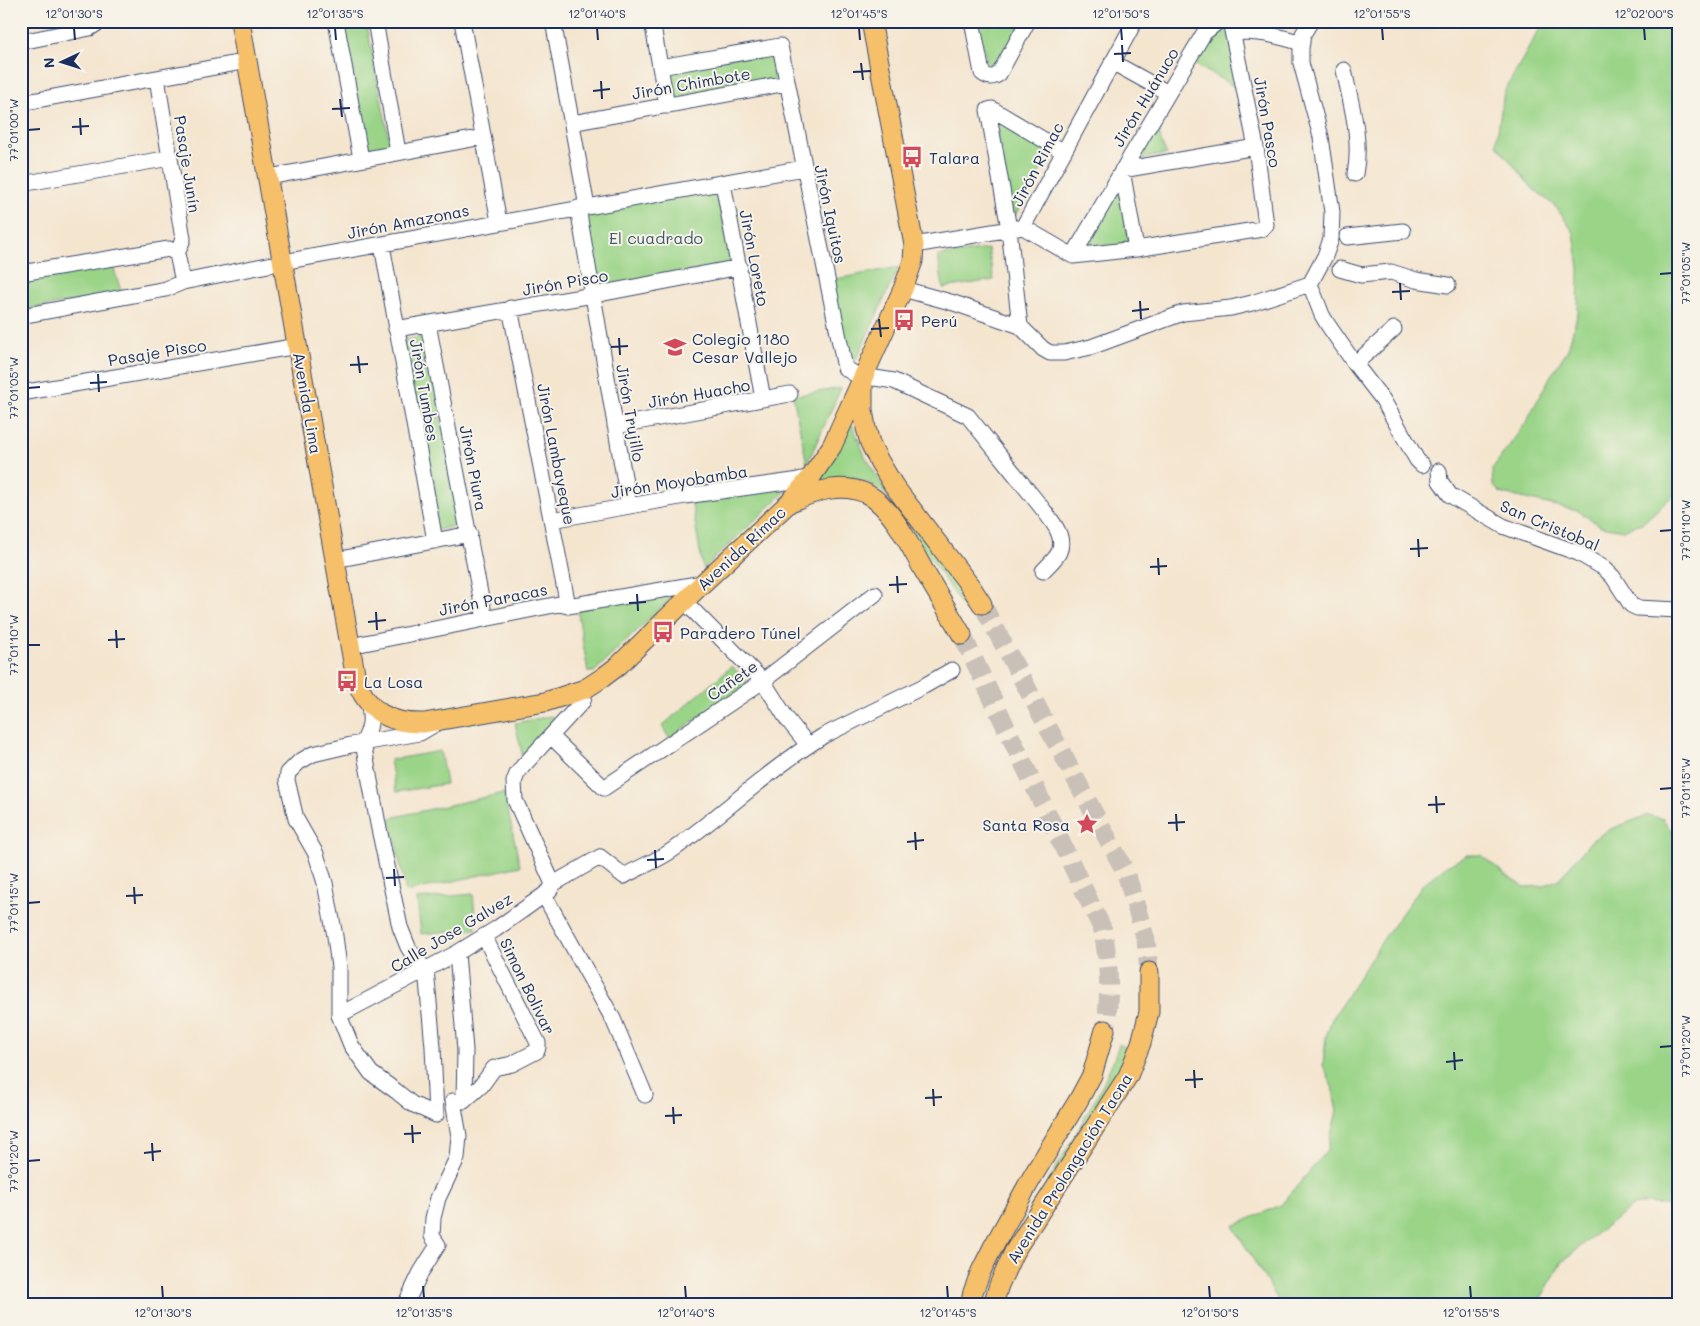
<svg xmlns="http://www.w3.org/2000/svg" width="1700" height="1326" font-family="Mali,sans-serif">
<style>
.green{fill:#9ad487;stroke:#5a8272}
.lines{fill:none;stroke-linecap:round;stroke-linejoin:round}
.major-tunnel{stroke:#c9c1b8;stroke-width:19;stroke-dasharray:19 9;stroke-linecap:butt}
.minor-casing{stroke:#3c4a6f;stroke-width:17}
.major-casing{stroke:#3c4a6f;stroke-width:21}
.minor{stroke:#fff;stroke-width:15}
.major{stroke:#f6c06b;stroke-width:19}
.ticks{fill:none;stroke:#1b2f5e;stroke-width:2}
.labels{text-anchor:middle;dominant-baseline:central;stroke-width:4;stroke-linejoin:round;paint-order:stroke}
.street-label{font-size:16px;fill:#1b2f5e;stroke:#f7f3e8}
.poi-label{font-size:16px;fill:#1b2f5e;stroke:#f7f3e8;text-anchor:start}
.park-label{font-size:16px;fill:#3b5868;stroke:#f7f3e8}
.neatline{fill:none;stroke:#1b2f5e;stroke-width:2}
.ticks-label{font-size:12px;text-anchor:middle;fill:#1b2f5e}
</style>
<rect width="100%" height="100%" fill="#f7f3e8"/>
<filter id="ink" filterUnits="userSpaceOnUse"><feTurbulence type="fractalNoise" baseFrequency=".02" numOctaves="2"/><feDisplacementMap in="SourceGraphic" scale="10" xChannelSelector="R" yChannelSelector="G"/><feConvolveMatrix kernelMatrix="1 2 1 2 8 2 1 2 1" color-interpolation-filters="sRGB"/></filter>
<filter id="wash" filterUnits="userSpaceOnUse"><feTurbulence type="fractalNoise" baseFrequency=".0096" numOctaves="4" result="noise"/><feDisplacementMap in="SourceGraphic" scale="20" xChannelSelector="R" yChannelSelector="G"/><feGaussianBlur stdDeviation="1.12" result="paint"/><feColorMatrix in="noise" values="0 0 0 0 0 0 0 0 0 0 0 0 0 0 0 0 0 1.4 0 .05"/><feComposite in="paint" operator="in"/></filter>
<g filter="url(#wash)">
<rect width="100%" height="100%" fill="#f4e5cf"/>
<!-- green -->
<path class="green" d="M 341,21 L 366,21 L 390,144 L 364,149 Z
M 975,21 L 1023,21 L 991,75 Z
M 1544,21 L 1679,21 L 1679,490 L 1644,522 L 1623,530 L 1601,526 L 1578,511 L 1500,493 L 1493,485 L 1492,469 L 1525,424 L 1550,377 L 1568,349 L 1578,312 L 1579,269 L 1574,233 L 1556,207 L 1533,189 L 1496,144 L 1504,92 Z
M 1228,26 L 1242,91 L 1194,64 C 1204,45 1205,32 1228,26 Z
M 775,50 L 780,82 L 670,100 L 664,69 Z
M 1162,115 C 1159,130 1158,141 1167,154 L 1134,160 Z
M 994,118 L 1052,150 L 1012,221 Z
M 1119,181 L 1130,244 L 1078,253 Z
M 716,185 L 731,264 L 594,288 L 581,210 Z
M 988,249 L 994,280 L 943,288 L 938,256 Z
M 112,263 L 122,294 L 21,310 L 21,278 Z
M 899,267 L 853,366 L 846,359 L 831,280 Z
M 427,336 L 460,525 L 433,531 L 400,341 Z
M 841,388 L 807,464 L 793,396 Z
M 852,424 L 865,456 L 884,488 L 975,601 L 966,612 C 949,587 932,561 916,536 C 905,520 894,499 878,488 C 859,476 837,476 816,483 Z
M 783,485 L 785,492 L 703,569 L 691,498 Z
M 665,592 L 669,600 L 594,672 L 588,672 L 577,608 Z
M 732,666 L 748,684 L 669,738 L 662,726 Z
M 551,716 L 555,722 L 523,758 L 515,723 Z
M 440,751 L 446,784 L 396,792 L 390,760 Z
M 504,793 L 520,866 L 406,892 L 390,818 Z
M 1648,815 L 1663,819 L 1679,842 L 1679,1207 L 1647,1203 L 1634,1206 L 1598,1232 L 1562,1262 L 1537,1305 L 1281,1305 L 1233,1226 L 1281,1205 L 1327,1151 L 1337,1111 L 1332,1086 L 1323,1065 L 1326,1036 L 1332,1019 L 1386,935 L 1423,884 L 1445,867 L 1467,855 L 1481,855 L 1507,876 L 1525,887 L 1543,886 L 1559,879 L 1592,840 L 1611,829 Z
M 473,894 L 476,929 L 421,934 L 417,899 Z
M 1119,1044 L 1130,1050 L 1117,1078 L 1029,1216 L 1099,1092 L 1114,1059 Z"/>
</g>
<g filter="url(#ink)">
<g class="lines">
<!-- major-tunnel -->
<path class="major-tunnel" d="M 982,604 L 1126,873 L 1146,940 L 1149,972
M 962,635 L 1103,930 C 1109,967 1111,993 1105,1030"/>
<!-- minor casing -->
<g class="minor-casing">
<path id="minor" d="M 336,21 L 361,159
M 375,21 L 398,152
M 462,21 L 499,222
M 553,21 L 587,207
M 652,21 L 667,106
M 972,21 L 982,73 C 988,78 993,78 999,74 L 1028,21
M 1233,33 C 1258,30 1277,36 1302,43
M 21,42 L 90,28 L 101,21
M 1112,62 L 1168,93
M 660,67 L 780,46 L 845,368 L 863,379 L 875,378 L 894,381 L 968,416 L 1042,508 C 1051,520 1066,536 1059,552 C 1056,559 1048,565 1043,571
M 1344,70 C 1351,104 1362,139 1355,174
M 157,78 L 183,239 L 177,254
M 21,103 L 248,61
M 572,123 L 787,83
M 269,177 L 483,137
M 723,183 L 763,399
M 21,184 L 170,158
M 578,208 L 629,506
M 1023,227 L 1073,256 L 1136,249 L 1262,229 L 1266,225 L 1256,147 L 1230,21
M 1347,237 L 1403,231
M 382,245 L 435,541
M 914,245 L 1023,227 L 1135,21
M 1136,249 L 1122,170 L 1256,147
M 1073,256 L 1125,166 L 1204,33 L 1219,21
M 1340,269 L 1361,275 L 1391,272 L 1416,280 L 1448,285
M 21,273 L 169,249 L 177,254 L 183,282
M 1310,284 L 1322,315 L 1328,325 L 1355,364 L 1383,400 L 1417,460 L 1422,465
M 903,289 L 954,303 L 1020,326 L 1043,349 L 1050,353 L 1064,353 L 1091,347 L 1183,313 L 1231,308 L 1252,303 L 1310,284 L 1325,256 L 1331,239 L 1332,212 L 1321,137 L 1301,63 L 1301,48 L 1303,34 L 1311,21
M 510,308 L 568,606
M 21,316 L 166,289 L 183,282 L 283,262 L 804,168
M 428,324 L 485,619
M 1020,326 L 1009,229 L 988,110 L 992,109 L 1064,152
M 396,329 L 593,295 L 740,267
M 1355,364 L 1394,329
M 21,393 L 298,346
M 615,426 L 790,394
M 1439,471 L 1440,481 L 1450,495 L 1503,526 L 1578,553 L 1604,568 L 1613,577 L 1631,605 L 1637,608 L 1679,610
M 552,520 L 685,496 L 793,481 L 811,477
M 335,560 L 470,534
M 684,601 L 763,681 L 787,719 L 808,745
M 350,646 L 559,604 L 568,606 L 703,583
M 551,736 L 604,788 L 763,681 L 875,594
M 363,743 L 378,824 L 400,927 L 408,947 L 417,961 L 426,969 L 433,1047 L 436,1115
M 363,743 C 371,727 372,720 368,702
M 553,884 L 515,800 L 514,782 L 517,774 L 523,766 L 583,701 L 585,689
M 544,895 L 613,1019 L 645,1095
M 457,953 L 465,1050 L 464,1101
M 339,1015 L 457,953 L 496,929 L 544,895 L 550,890 L 553,884 L 600,857 L 624,876 C 640,867 659,860 674,849 C 725,812 770,769 823,736 L 924,686 L 952,670
M 464,1101 L 481,1086 L 494,1068 L 512,1064 L 537,1051 L 538,1047 L 538,1043 L 484,936
M 436,1115 L 412,1104 L 396,1091 L 371,1073 L 351,1045 L 339,1015 L 339,967 L 335,936 L 325,883 L 316,854 L 296,819 L 287,780 L 288,773 L 299,762 L 313,754 L 351,745 L 420,733 L 437,723
M 405,1305 L 421,1272 L 438,1245 L 432,1236 L 433,1218 L 438,1198 L 457,1158 L 459,1136 L 453,1101"/>
</g>
<!-- major casing -->
<g class="major-casing">
<path id="major" d="M 240,21 L 356,679 C 367,712 390,724 424,723 L 545,702 L 585,689 L 602,678 L 618,666 L 703,583 L 790,502 L 811,477 L 832,446 L 903,289 L 913,261 L 914,245 L 871,21
M 863,384 L 863,410 L 866,428 L 870,443 L 879,461 L 894,486 L 971,587 L 982,604
M 793,501 C 816,491 843,482 867,494 C 892,507 910,546 923,569 C 936,591 949,613 962,635
M 970,1305 L 973,1292 L 981,1271 L 993,1247 L 1034,1174 L 1078,1101 L 1092,1075 L 1105,1030
M 993,1305 L 999,1285 L 1014,1252 L 1128,1076 L 1141,1043 L 1149,1012 L 1149,972"/>
</g>
<!-- minor -->
<use href="#minor" class="minor"/>
<!-- major -->
<use href="#major" class="major"/>
</g>
</g>
<!-- ticks -->
<path class="ticks" d="M 74,28 L 75,40M 335,28 L 336,40M 597,28 L 598,40M 859,28 L 860,40M 1121,28 L 1122,40M 1382,28 L 1383,40M 1644,28 L 1645,40M 1122,45 L 1123,62M 1114,54 L 1131,53M 861,63 L 863,80M 853,72 L 871,71M 601,81 L 602,99M 593,91 L 610,89M 340,99 L 342,117M 332,109 L 350,108M 80,118 L 81,135M 72,127 L 89,126M 28,130 L 40,129M 1660,274 L 1672,273M 1400,283 L 1401,300M 1392,292 L 1410,291M 1140,301 L 1141,319M 1132,311 L 1149,309M 879,319 L 881,337M 871,329 L 889,328M 619,338 L 620,355M 611,347 L 628,346M 358,356 L 360,373M 350,365 L 368,364M 98,374 L 99,392M 90,383 L 107,382M 28,388 L 40,387M 1660,531 L 1672,530M 1418,539 L 1419,557M 1410,549 L 1428,548M 1158,558 L 1159,575M 1150,567 L 1167,566M 897,576 L 898,593M 889,585 L 907,584M 637,594 L 638,611M 629,603 L 646,602M 376,612 L 377,630M 368,622 L 386,620M 116,630 L 117,648M 108,640 L 125,639M 28,645 L 40,645M 1660,789 L 1672,788M 1436,796 L 1437,813M 1428,805 L 1445,804M 1176,814 L 1177,831M 1168,823 L 1185,822M 915,832 L 916,850M 907,842 L 924,840M 655,850 L 656,868M 647,860 L 664,859M 394,869 L 395,886M 386,878 L 404,877M 134,887 L 135,904M 126,896 L 143,895M 28,903 L 40,902M 1660,1047 L 1672,1046M 1454,1052 L 1455,1070M 1446,1062 L 1463,1060M 1194,1070 L 1195,1088M 1185,1080 L 1203,1079M 933,1089 L 934,1106M 925,1098 L 942,1097M 673,1107 L 674,1124M 665,1116 L 682,1115M 412,1125 L 413,1143M 404,1134 L 421,1133M 152,1143 L 153,1161M 144,1153 L 161,1151M 28,1161 L 40,1160M 162,1286 L 163,1298M 423,1286 L 424,1298M 685,1286 L 686,1298M 947,1286 L 948,1298M 1209,1286 L 1210,1298M 1470,1286 L 1471,1298"/>
<!-- icons -->
<defs>
<g id="bus-bare" transform="scale(1.725)"><path d="M-5-6H5V4H4V6H2V4H-2V6H-4V4H-5ZM-3.5-4V0h7V-4ZM-3.5 1.2v1.5H-2V1.2ZM2 1.2v1.5H3.5V1.2Z" fill="#d1495b" stroke="#f7f3e8" stroke-width="2.5" paint-order="stroke"/></g>
<g id="school-bare" transform="scale(1.725)"><path d="M0-5L7-2L0 1L-7-2ZM-4 1L0 2.5L4 1V4Q0 6-4 4Z" fill="#d1495b" stroke="#f7f3e8" stroke-width="2.5" paint-order="stroke"/></g>
<g id="sight-bare" transform="scale(1.725)"><path d="M0-6L1.8-2.2L6-1.7L2.9 1.2L3.7 5.4L0 3.3L-3.7 5.4L-2.9 1.2L-6-1.7L-1.8-2.2Z" fill="#d1495b" stroke="#f7f3e8" stroke-width="2.5" paint-order="stroke"/></g>
</defs>
<g fill-rule="evenodd">
<use href="#bus-bare" x="912" y="157"/>
<use href="#bus-bare" x="904" y="320"/>
<use href="#school-bare" x="675" y="347"/>
<use href="#bus-bare" x="663" y="632"/>
<use href="#bus-bare" x="347" y="681"/>
<use href="#sight-bare" x="1087" y="824"/>
</g>
<g class="labels">
<!-- street labels -->
<g class="street-label">
<text transform="translate(691 83) rotate(-10)">Jirón Chimbote</text>
<text transform="translate(1145 97) rotate(-59)">Jirón Huánuco</text>
<text transform="translate(1268 122) rotate(80)">Jirón Pasco</text>
<text transform="translate(188 164) rotate(81)">Pasaje Junín</text>
<text transform="translate(1037 164) rotate(-62)">Jirón Rimac</text>
<text transform="translate(831 214) rotate(78)">Jirón Iquitos</text>
<text transform="translate(408 221) rotate(-11)">Jirón Amazonas</text>
<text transform="translate(755 258) rotate(79)">Jirón Loreto</text>
<text transform="translate(565 282) rotate(-10)">Jirón Pisco</text>
<text transform="translate(157 352) rotate(-9)">Pasaje Pisco</text>
<text transform="translate(425 390) rotate(80)">Jirón Tumbes</text>
<text transform="translate(699 393) rotate(-10)">Jirón Huacho</text>
<text transform="translate(308 403) rotate(80)">Avenida Lima</text>
<text transform="translate(631 413) rotate(80)">Jirón Trujillo</text>
<text transform="translate(557 454) rotate(79)">Jirón Lambayeque</text>
<text transform="translate(474 468) rotate(79)">Jirón Piura</text>
<text transform="translate(679 481) rotate(-9)">Jirón Moyobamba</text>
<text transform="translate(1550 525) rotate(23)">San Cristobal</text>
<text transform="translate(741 548) rotate(-43)">Avenida Rímac</text>
<text transform="translate(493 599) rotate(-11)">Jirón Paracas</text>
<text transform="translate(732 680) rotate(-35)">Cañete</text>
<text transform="translate(451 932) rotate(-31)">Calle Jose Galvez</text>
<text transform="translate(528 986) rotate(64)">Simon Bolivar</text>
<text transform="translate(1069 1168) rotate(-58)">Avenida Prolongación Tacna</text>
</g>
<!-- poi labels -->
<g class="poi-label">
<text x="929" y="157">Talara</text>
<text x="921" y="320">Perú</text>
<text x="692" y="338">Colegio 1180<tspan x="692" dy="18">Cesar Vallejo</tspan></text>
<text x="680" y="632">Paradero Túnel</text>
<text x="364" y="681">La Losa</text>
<text x="1070" y="824" text-anchor="end">Santa Rosa</text>
</g>
<!-- park labels -->
<g class="park-label">
<text x="656" y="237">El cuadrado</text>
</g>
</g>
<!-- margin -->
<rect width="1700" height="1326" fill="none" stroke="#f7f3e8" stroke-width="55"/>
<!-- north arrow -->
<g transform="translate(62 62) rotate(266)" stroke="#f7f3e8" stroke-width="4" paint-order="stroke">
<path d="M0-4L9 19L0 12L-9 19Z" fill="#1b2f5e"/>
<text y="-8" font-size="14" font-weight="bold" text-anchor="middle" fill="#1b2f5e">N</text>
</g>
<rect x="28" y="28" width="1644" height="1270" class="neatline"/>
<g class="ticks-label">
<text x="74" y="18">12°01'30"S</text>
<text x="335" y="18">12°01'35"S</text>
<text x="597" y="18">12°01'40"S</text>
<text x="859" y="18">12°01'45"S</text>
<text x="1121" y="18">12°01'50"S</text>
<text x="1382" y="18">12°01'55"S</text>
<text x="1644" y="18">12°02'00"S</text>
<text transform="translate(14 130) rotate(-90)" y="4">77°01'00"W</text>
<text transform="translate(1686 273) rotate(-90)" y="4">77°01'05"W</text>
<text transform="translate(14 388) rotate(-90)" y="4">77°01'05"W</text>
<text transform="translate(1686 530) rotate(-90)" y="4">77°01'10"W</text>
<text transform="translate(14 645) rotate(-90)" y="4">77°01'10"W</text>
<text transform="translate(1686 788) rotate(-90)" y="4">77°01'15"W</text>
<text transform="translate(14 903) rotate(-90)" y="4">77°01'15"W</text>
<text transform="translate(1686 1046) rotate(-90)" y="4">77°01'20"W</text>
<text transform="translate(14 1161) rotate(-90)" y="4">77°01'20"W</text>
<text x="163" y="1317">12°01'30"S</text>
<text x="424" y="1317">12°01'35"S</text>
<text x="686" y="1317">12°01'40"S</text>
<text x="948" y="1317">12°01'45"S</text>
<text x="1210" y="1317">12°01'50"S</text>
<text x="1471" y="1317">12°01'55"S</text>
</g>
</svg>
